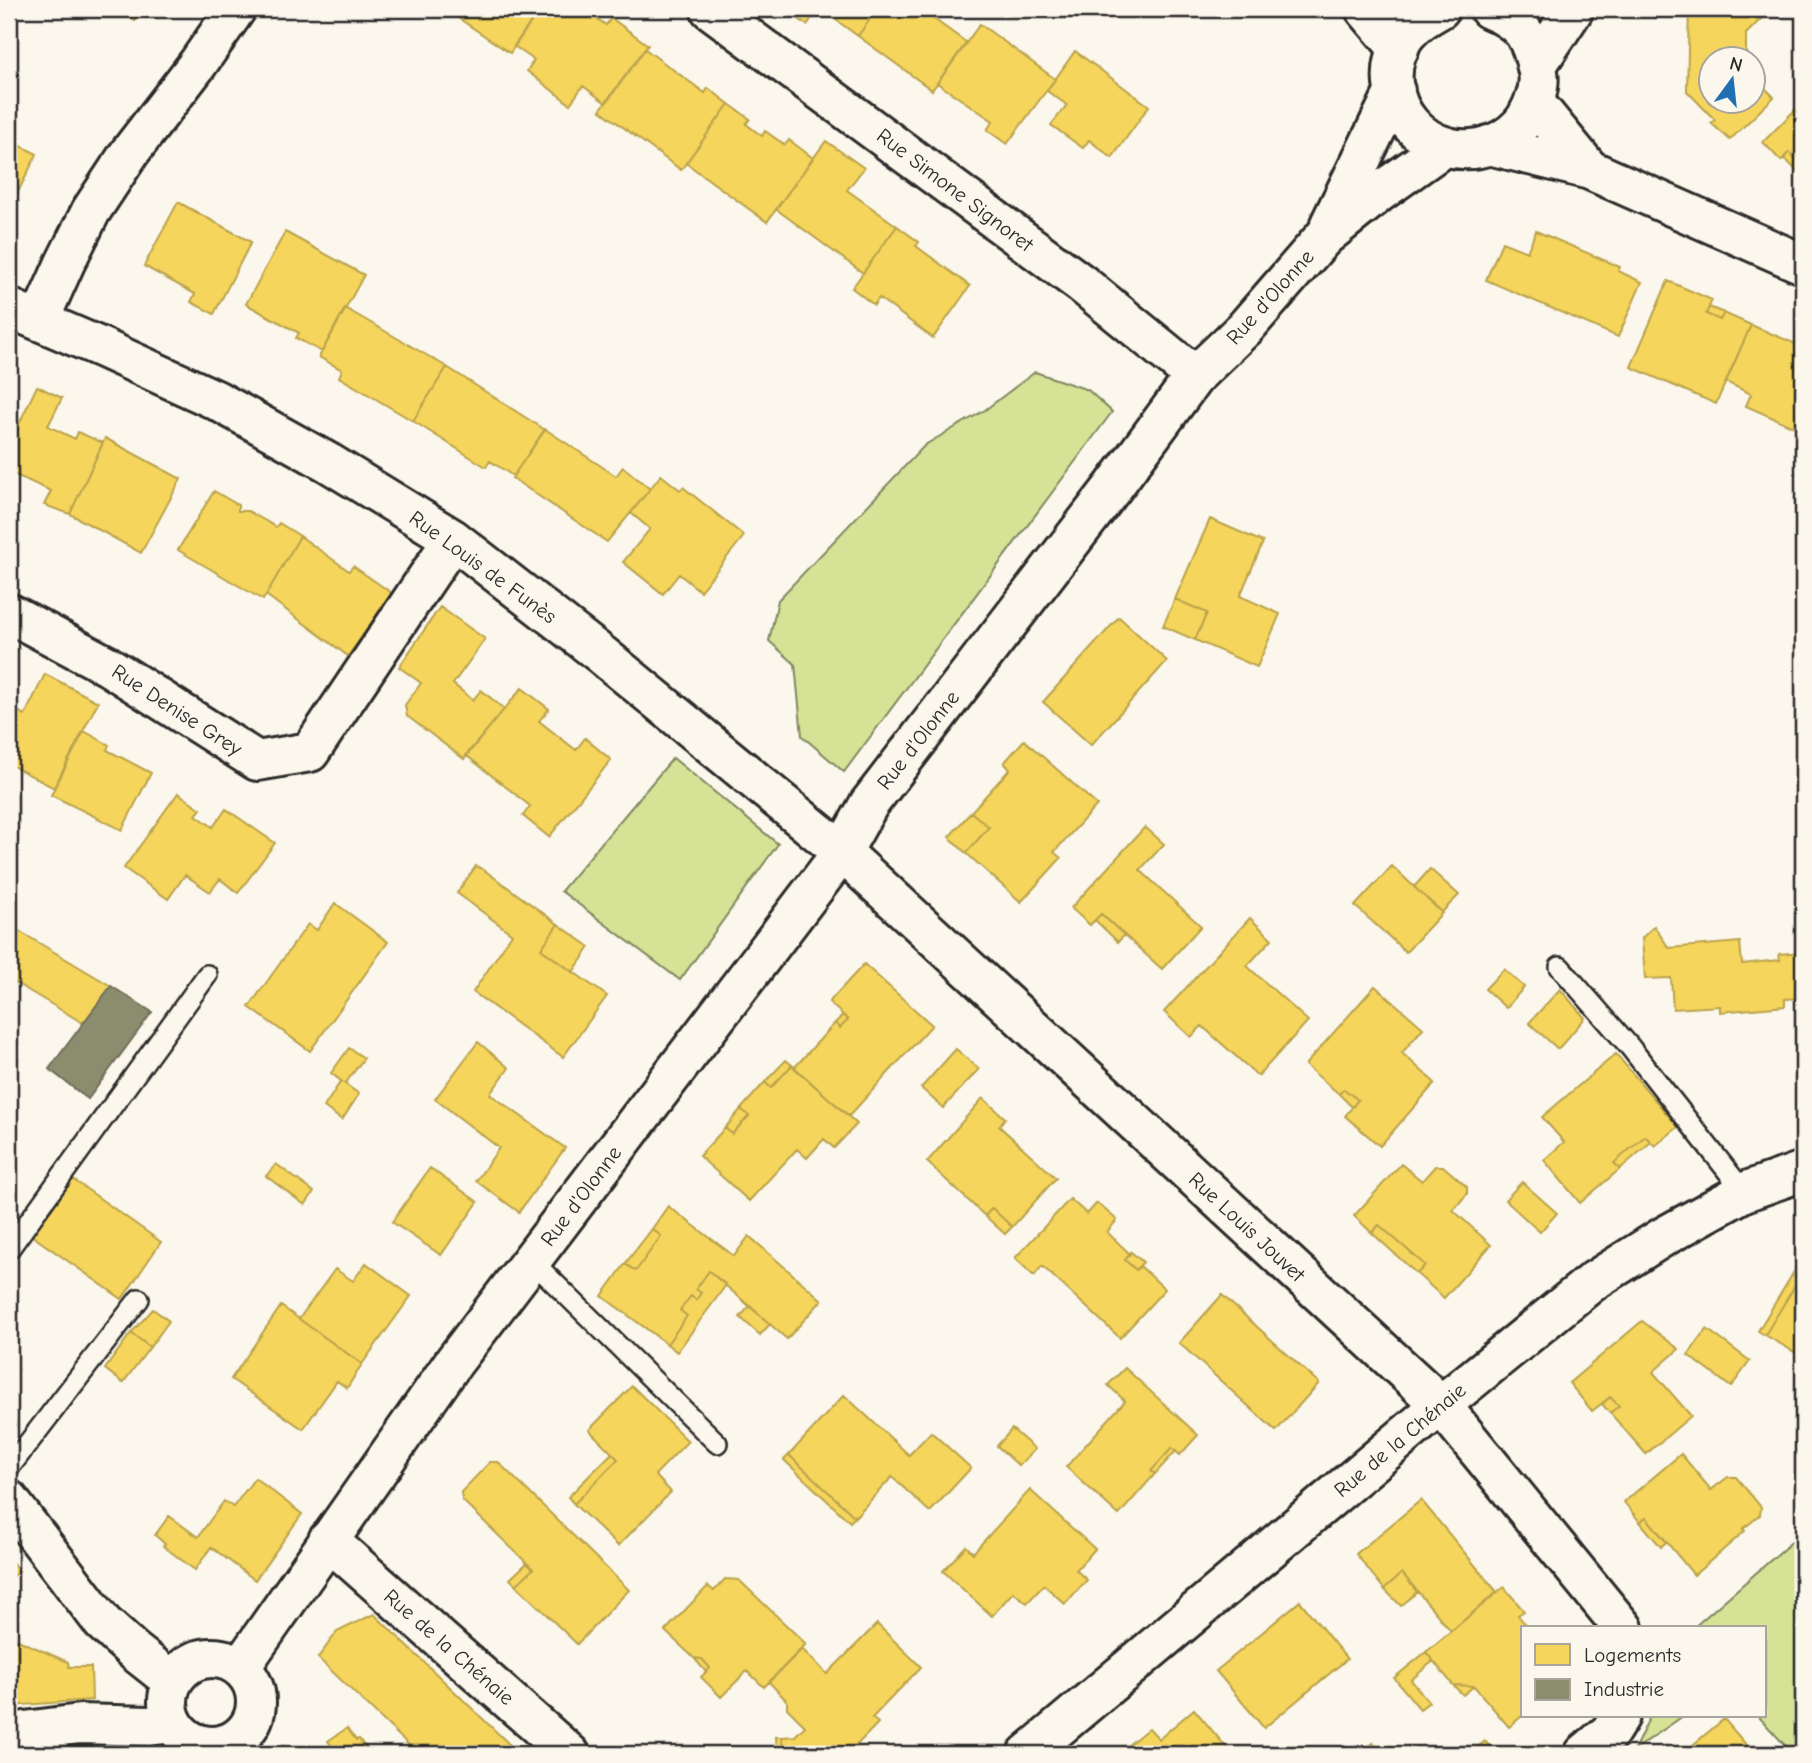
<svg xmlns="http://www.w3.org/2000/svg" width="1812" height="1763" font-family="'Comic Neue',sans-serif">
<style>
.green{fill:#d6e396;stroke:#808760;stroke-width:2}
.homes{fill:#f6d55c;stroke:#b9a24d;stroke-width:2}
.industry{fill:#8c8c6e;stroke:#6f6f5a;stroke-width:2}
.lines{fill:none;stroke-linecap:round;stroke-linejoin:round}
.lane-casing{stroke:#2b2b2b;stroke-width:24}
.street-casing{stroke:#2b2b2b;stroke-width:44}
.secondary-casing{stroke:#2b2b2b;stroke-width:44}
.lane{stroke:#fbf7ec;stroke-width:19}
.street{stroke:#fbf7ec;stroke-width:38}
.secondary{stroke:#fbf7ec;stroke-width:38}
.labels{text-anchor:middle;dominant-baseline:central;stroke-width:7;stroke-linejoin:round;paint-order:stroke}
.street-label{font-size:21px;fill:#2b2b2b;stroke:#fbf7ec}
</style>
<rect width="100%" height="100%" fill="#fbf7ec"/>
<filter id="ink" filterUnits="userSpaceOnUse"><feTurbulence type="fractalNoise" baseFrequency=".0143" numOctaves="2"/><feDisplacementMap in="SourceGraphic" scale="14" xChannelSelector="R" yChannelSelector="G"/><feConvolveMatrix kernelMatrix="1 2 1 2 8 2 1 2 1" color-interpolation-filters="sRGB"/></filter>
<g filter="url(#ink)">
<!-- green -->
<path class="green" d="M 1035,372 L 1088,390 L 1112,412 L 844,772 L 802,736 L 795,664 L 769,641 L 778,600 L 925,445 L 985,410 Z
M 673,758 L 778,844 L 680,980 L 561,891 Z
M 1803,1532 L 1803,1754 L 1793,1754 L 1758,1716 L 1765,1716 L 1765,1628 L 1693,1628 Z
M 1650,1716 L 1683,1716 L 1634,1750 Z"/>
<!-- homes -->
<path class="homes" d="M 123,9 L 144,9 L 135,21 L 122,11 Z
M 445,9 L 540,9 L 510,53 Z
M 540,9 L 583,9 L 606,25 L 611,18 L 648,45 L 606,103 L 583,86 L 570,104 L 527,71 L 534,60 L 514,46 Z
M 785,9 L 818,9 L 807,25 Z
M 821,9 L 877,9 L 858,36 Z
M 877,9 L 920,9 L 967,43 L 932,90 L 858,36 Z
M 1689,9 L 1771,9 L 1746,34 L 1746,60 L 1710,60 L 1710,102 L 1752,102 L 1752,75 L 1774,97 L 1730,140 L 1711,123 L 1715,120 L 1687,91 Z
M 980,24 L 1055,79 L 1007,144 L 987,130 L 993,121 L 937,83 Z
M 645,49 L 705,93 L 708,88 L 729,104 L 681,170 L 600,110 Z
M 1075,51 L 1149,106 L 1112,158 L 1089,140 L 1083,148 L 1051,125 L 1067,105 L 1047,91 Z
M 1803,102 L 1803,167 L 1789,152 L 1781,161 L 1763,142 Z
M 729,104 L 750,119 L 746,124 L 762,136 L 765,131 L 785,145 L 789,140 L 813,158 L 767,222 L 686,163 Z
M 9,140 L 37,154 L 9,210 Z
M 826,141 L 864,168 L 847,190 L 897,226 L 863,273 L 776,209 Z
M 1789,152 L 1803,167 L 1803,177 L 1784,158 Z
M 178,202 L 251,242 L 214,314 L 191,302 L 195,294 L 144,266 Z
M 897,226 L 919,242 L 916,246 L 970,286 L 933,338 L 879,298 L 874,305 L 852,288 Z
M 1536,231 L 1620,267 L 1618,271 L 1642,282 L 1618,337 L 1486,280 L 1502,242 L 1527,252 Z
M 285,232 L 364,275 L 322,352 L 296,338 L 299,333 L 246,304 Z
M 1668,281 L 1712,300 L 1706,314 L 1720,320 L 1724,313 L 1751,325 L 1716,404 L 1631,367 Z
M 1709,307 L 1724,313 L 1720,320 L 1706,314 Z
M 345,308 L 447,367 L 413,421 L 339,377 L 342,370 L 319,357 Z
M 1751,325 L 1803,347 L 1803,431 L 1746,406 L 1751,394 L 1726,382 Z
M 447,367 L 545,430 L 513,476 L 490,461 L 486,467 L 413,421 Z
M 37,386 L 62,398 L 48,426 L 75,439 L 78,432 L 103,443 L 70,514 L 44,505 L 51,491 L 9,472 L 9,445 Z
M 545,429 L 616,476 L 623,467 L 650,489 L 607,542 L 512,478 Z
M 105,438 L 181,479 L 141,553 L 70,514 Z
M 661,475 L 680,490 L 683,487 L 744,536 L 700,591 L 679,574 L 663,594 L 623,562 L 650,529 L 631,513 Z
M 214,491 L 238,505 L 238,511 L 248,511 L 276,527 L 279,523 L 300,536 L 263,600 L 178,550 Z
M 1210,519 L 1263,542 L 1240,596 L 1280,614 L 1257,667 L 1195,640 L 1207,613 L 1175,599 Z
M 300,536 L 349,571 L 353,566 L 393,594 L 348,656 L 266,595 Z
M 1175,599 L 1207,613 L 1195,640 L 1163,626 Z
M 440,607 L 485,639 L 453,684 L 473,700 L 481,690 L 504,709 L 464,759 L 407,716 L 405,705 L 421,683 L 399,667 Z
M 1119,617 L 1167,661 L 1091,745 L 1043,702 Z
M 45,674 L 98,702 L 54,788 L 9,764 L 9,706 L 25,715 Z
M 522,688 L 549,709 L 539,721 L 576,750 L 585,738 L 611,760 L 549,837 L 523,816 L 530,806 L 466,755 Z
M 84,731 L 109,745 L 107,750 L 151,773 L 122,830 L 51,795 Z
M 1024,740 L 1097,805 L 1054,852 L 1061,858 L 1021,902 L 966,853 L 989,827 L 971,812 L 1010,769 L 1004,763 Z
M 178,793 L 201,809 L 196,815 L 213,827 L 226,809 L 275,843 L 238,893 L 220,879 L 210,892 L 185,875 L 168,899 L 124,868 Z
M 971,812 L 989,827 L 966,853 L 949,837 Z
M 1145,827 L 1164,844 L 1140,870 L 1201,926 L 1162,969 L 1101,914 L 1090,925 L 1071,908 Z
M 476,866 L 484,870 L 558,924 L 541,949 L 607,996 L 563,1057 L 473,992 L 512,934 L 457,893 Z
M 1392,866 L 1442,913 L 1406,952 L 1355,906 Z
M 1430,869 L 1459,895 L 1442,912 L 1414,887 Z
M 335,903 L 388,942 L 310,1051 L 249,1007 L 308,924 L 317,930 Z
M 1101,914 L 1124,935 L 1118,942 L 1095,920 Z
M 1250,918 L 1272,939 L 1247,966 L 1308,1021 L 1258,1076 L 1202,1026 L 1191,1037 L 1164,1012 Z
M 558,924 L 590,947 L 573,972 L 541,949 Z
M 9,925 L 111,986 L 83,1023 L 9,979 L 10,969 L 9,968 Z
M 1654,926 L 1669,948 L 1740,942 L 1742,964 L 1780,960 L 1779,954 L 1803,952 L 1803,998 L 1785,999 L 1785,1006 L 1720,1012 L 1720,1006 L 1673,1009 L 1671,978 L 1645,979 L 1642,938 Z
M 864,964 L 932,1025 L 849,1116 L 794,1068 L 835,1023 L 840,1028 L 848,1020 L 829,1002 Z
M 1504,969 L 1524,987 L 1506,1008 L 1485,989 Z
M 1375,986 L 1423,1028 L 1402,1053 L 1435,1083 L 1380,1146 L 1345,1116 L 1358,1100 L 1344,1089 L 1339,1094 L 1305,1065 Z
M 1560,989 L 1585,1018 L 1558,1049 L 1529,1023 Z
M 843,1015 L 848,1020 L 840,1028 L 835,1023 Z
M 478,1042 L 509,1068 L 490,1094 L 565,1148 L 519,1212 L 476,1181 L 499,1148 L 435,1099 Z
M 349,1048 L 364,1058 L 345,1084 L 331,1073 Z
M 956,1049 L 979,1069 L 943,1108 L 921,1088 Z
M 1616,1054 L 1678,1127 L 1655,1146 L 1645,1136 L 1614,1163 L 1620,1169 L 1580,1203 L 1544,1160 L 1564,1142 L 1542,1117 Z
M 786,1060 L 792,1065 L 771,1088 L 765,1082 Z
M 792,1065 L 857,1124 L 834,1148 L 824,1139 L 807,1158 L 797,1149 L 749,1201 L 699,1156 L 725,1128 L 732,1134 L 749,1116 L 741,1109 L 765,1082 L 771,1088 Z
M 341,1081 L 359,1094 L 342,1120 L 324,1107 Z
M 1344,1089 L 1358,1100 L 1352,1107 L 1339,1094 Z
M 983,1098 L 1005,1118 L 999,1126 L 1056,1178 L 1012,1227 L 992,1208 L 985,1216 L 927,1162 Z
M 741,1109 L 749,1116 L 732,1134 L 725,1128 Z
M 1645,1136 L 1651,1142 L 1620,1169 L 1614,1163 Z
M 276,1164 L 314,1192 L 305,1205 L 266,1176 Z
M 1401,1164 L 1422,1181 L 1435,1166 L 1443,1166 L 1467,1187 L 1467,1194 L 1453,1210 L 1491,1245 L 1444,1298 L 1417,1274 L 1425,1265 L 1379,1225 L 1372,1233 L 1354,1216 Z
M 430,1168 L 478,1202 L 441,1255 L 392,1222 Z
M 71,1178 L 161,1242 L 122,1299 L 31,1235 Z
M 1522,1182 L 1557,1213 L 1540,1232 L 1505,1200 Z
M 1070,1199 L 1087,1214 L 1097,1203 L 1117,1220 L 1107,1232 L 1130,1254 L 1125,1260 L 1136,1270 L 1140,1266 L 1165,1289 L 1120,1338 L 1042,1266 L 1034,1276 L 1015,1258 Z
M 668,1206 L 734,1256 L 749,1236 L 822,1300 L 787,1339 L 709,1271 L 696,1289 L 701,1293 L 696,1300 L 691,1296 L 680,1310 L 687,1316 L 667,1344 L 602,1296 L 625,1264 L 636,1271 L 661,1236 L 652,1229 Z
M 992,1208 L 1012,1227 L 1005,1234 L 985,1216 Z
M 1379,1225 L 1425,1265 L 1417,1274 L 1372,1233 Z
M 652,1229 L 661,1236 L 636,1271 L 625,1264 Z
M 1131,1252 L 1143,1262 L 1136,1270 L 1125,1260 Z
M 1803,1257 L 1803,1357 L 1765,1335 L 1799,1279 L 1792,1275 Z
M 366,1263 L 411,1296 L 362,1364 L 299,1319 L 335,1269 L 353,1281 Z
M 709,1271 L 726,1285 L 677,1352 L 667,1344 L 687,1316 L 680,1310 L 691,1296 L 696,1300 L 701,1293 L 696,1289 Z
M 1792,1275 L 1799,1279 L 1765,1335 L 1758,1331 Z
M 1222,1295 L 1319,1383 L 1276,1431 L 1179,1343 Z
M 281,1306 L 362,1364 L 347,1388 L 337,1381 L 303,1429 L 231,1379 Z
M 750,1306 L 770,1324 L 760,1335 L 740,1317 Z
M 153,1309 L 169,1321 L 150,1347 L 131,1333 Z
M 1642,1321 L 1679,1349 L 1653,1372 L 1691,1416 L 1646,1454 L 1610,1413 L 1619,1406 L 1610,1397 L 1592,1411 L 1569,1383 Z
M 1707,1329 L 1750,1361 L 1731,1387 L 1688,1355 Z
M 131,1333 L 150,1347 L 123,1383 L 105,1369 Z
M 1125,1368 L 1198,1435 L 1180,1455 L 1172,1448 L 1151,1471 L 1155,1474 L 1119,1515 L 1066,1467 L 1125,1401 L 1108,1385 Z
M 632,1386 L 688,1441 L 655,1475 L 671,1492 L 618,1546 L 574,1504 L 618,1459 L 589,1430 Z
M 844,1395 L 909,1455 L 931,1432 L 971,1468 L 930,1512 L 892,1477 L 855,1517 L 789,1455 Z
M 1610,1397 L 1619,1406 L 1610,1413 L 1602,1404 Z
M 1012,1429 L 1035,1449 L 1019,1466 L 997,1446 Z
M 1172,1448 L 1176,1451 L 1155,1474 L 1151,1471 Z
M 612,1453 L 618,1459 L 574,1504 L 568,1497 Z
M 1681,1454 L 1711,1490 L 1728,1477 L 1736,1477 L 1761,1507 L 1760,1515 L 1743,1529 L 1745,1531 L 1694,1575 L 1646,1517 L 1640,1522 L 1624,1502 Z
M 789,1455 L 855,1517 L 850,1522 L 784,1460 Z
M 490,1462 L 498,1462 L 629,1590 L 577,1644 L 516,1585 L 533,1569 L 462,1500 L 461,1492 Z
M 255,1478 L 302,1514 L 255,1580 L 211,1547 L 195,1570 L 163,1546 L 165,1544 L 155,1535 L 169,1516 L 198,1537 L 224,1501 L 233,1507 Z
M 1030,1490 L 1095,1549 L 1076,1570 L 1087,1580 L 1065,1604 L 1044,1585 L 1027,1603 L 1013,1592 L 992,1616 L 943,1571 L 966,1546 L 973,1553 Z
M 1421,1500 L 1497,1592 L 1451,1631 L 1402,1573 L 1384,1589 L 1356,1554 Z
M 1646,1517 L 1666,1542 L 1661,1547 L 1640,1522 Z
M 9,1558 L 19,1571 L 9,1579 Z
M 527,1563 L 533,1569 L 516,1585 L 510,1579 Z
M 1402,1573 L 1417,1592 L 1401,1606 L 1384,1589 Z
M 725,1579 L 739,1580 L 806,1644 L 764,1687 L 747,1671 L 721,1697 L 701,1677 L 710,1668 L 702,1659 L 694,1658 L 665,1631 L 708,1586 L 714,1591 Z
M 1504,1587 L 1524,1611 L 1518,1615 L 1528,1628 L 1523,1628 L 1523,1715 L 1509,1727 L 1474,1686 L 1453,1685 L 1426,1652 Z
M 1300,1601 L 1347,1659 L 1264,1728 L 1216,1671 Z
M 374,1614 L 510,1745 L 501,1754 L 418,1754 L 318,1658 L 337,1632 Z
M 877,1624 L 921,1667 L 872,1718 L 878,1723 L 848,1754 L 783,1754 L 782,1737 L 795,1736 L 805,1726 L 787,1708 L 787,1701 L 769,1682 L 802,1649 L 827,1674 Z
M 9,1636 L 68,1662 L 69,1667 L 91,1667 L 92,1700 L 9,1706 Z
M 1426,1652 L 1433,1661 L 1411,1680 L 1429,1702 L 1420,1709 L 1394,1678 Z
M 694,1658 L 702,1659 L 710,1668 L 706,1672 Z
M 1453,1685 L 1474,1686 L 1463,1695 Z
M 1194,1709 L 1232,1754 L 1117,1754 L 1149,1728 L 1159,1739 Z
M 1724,1719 L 1754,1754 L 1682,1754 Z
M 347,1728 L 356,1740 L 359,1739 L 370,1754 L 337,1754 L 328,1741 Z
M 776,1737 L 782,1737 L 783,1754 L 777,1754 Z
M 1485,1741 L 1496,1754 L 1470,1754 Z
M 1373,1743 L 1383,1754 L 1360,1754 Z
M 510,1745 L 519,1754 L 501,1754 Z"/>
<!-- industry -->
<path class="industry" d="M 111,986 L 152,1012 L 88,1099 L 49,1069 Z"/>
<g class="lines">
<!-- lane casing -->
<g class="lane-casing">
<path id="lane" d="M 1560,967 L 1630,1047 L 1744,1192
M 9,1249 L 207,975
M 531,1260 L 717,1443
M 9,1468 L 139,1299"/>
</g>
<!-- street casing -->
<g class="street-casing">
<path id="street" d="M 710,9 L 1082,284 L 1195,376
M 1365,9 L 1399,49
M 1535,103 L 1590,170
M 1489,145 L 1590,170 L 1803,264
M 9,308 L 100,347 L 216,400 L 329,463 L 453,539 L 602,655 L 842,852 L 1441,1405 L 1623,1628
M 39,321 L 65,263 L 91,211 L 130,152 L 197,65 L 236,9
M 9,613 L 108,666 L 257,761 L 310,752 L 453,539
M 328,1540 L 570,1754
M 9,1733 L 80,1724 L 149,1726 L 173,1723
M 1027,1754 L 1441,1405 L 1592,1282 L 1663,1237 L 1744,1192 L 1803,1171
M 1584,1754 L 1610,1732 L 1620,1716"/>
</g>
<!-- secondary casing -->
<g class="secondary-casing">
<path id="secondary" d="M 1440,9 C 1426,17 1412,25 1403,39 C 1368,100 1428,169 1493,144 C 1506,139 1519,129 1526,118 C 1534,104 1541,88 1538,72 C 1531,37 1523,23 1489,9
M 1537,65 L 1574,9
M 1330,224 L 1395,91
M 9,1500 L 103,1623 L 134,1651 L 172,1681
M168 1702a44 44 0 1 1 88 0a44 44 0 1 1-88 0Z
M 240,1668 L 453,1363 L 842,852 L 869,804 L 1114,486 L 1195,376 L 1245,328 L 1324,237 L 1380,192 L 1445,146"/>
</g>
<!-- lane -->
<use href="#lane" class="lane"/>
<!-- street -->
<use href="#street" class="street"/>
<!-- secondary -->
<use href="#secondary" class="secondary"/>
</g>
</g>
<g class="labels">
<!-- street labels -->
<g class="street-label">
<text transform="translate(955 190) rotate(37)">Rue Simone Signoret</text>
<text transform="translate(1270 297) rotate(-48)">Rue d'Olonne</text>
<text transform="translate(483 567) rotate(36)">Rue Louis de Funès</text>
<text transform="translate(177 710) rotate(33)">Rue Denise Grey</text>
<text transform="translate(918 740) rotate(-52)">Rue d'Olonne</text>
<text transform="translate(581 1196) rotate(-53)">Rue d'Olonne</text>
<text transform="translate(1247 1227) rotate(43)">Rue Louis Jouvet</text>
<text transform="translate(1400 1440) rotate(-40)">Rue de la Chénaie</text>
<text transform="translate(449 1647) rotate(41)">Rue de la Chénaie</text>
</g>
</g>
<!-- margin -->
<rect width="1812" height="1763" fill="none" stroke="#fbf7ec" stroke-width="35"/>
<rect x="18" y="18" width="1777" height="1728" fill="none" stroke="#2b2b2b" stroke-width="2.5" filter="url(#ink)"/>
<!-- legend -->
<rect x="1521" y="1626" width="245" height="91" fill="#fbf7ec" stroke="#a8a59f" stroke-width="2"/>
<rect x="1535" y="1644" width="35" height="21" fill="#f6d55c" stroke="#a8a59f" stroke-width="2"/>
<text x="1584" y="1662" font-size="21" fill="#2b2b2b">Logements</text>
<rect x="1535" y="1679" width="35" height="21" fill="#8c8c6e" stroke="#a8a59f" stroke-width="2"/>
<text x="1584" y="1696" font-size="21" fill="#2b2b2b">Industrie</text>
<!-- north arrow -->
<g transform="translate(1732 80) rotate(15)"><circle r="33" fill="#fbf7ec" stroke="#a8a59f" stroke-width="2"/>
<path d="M0-5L12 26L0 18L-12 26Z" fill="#1f6fb2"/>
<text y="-10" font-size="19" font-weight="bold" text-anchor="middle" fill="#2b2b2b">N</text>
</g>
</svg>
